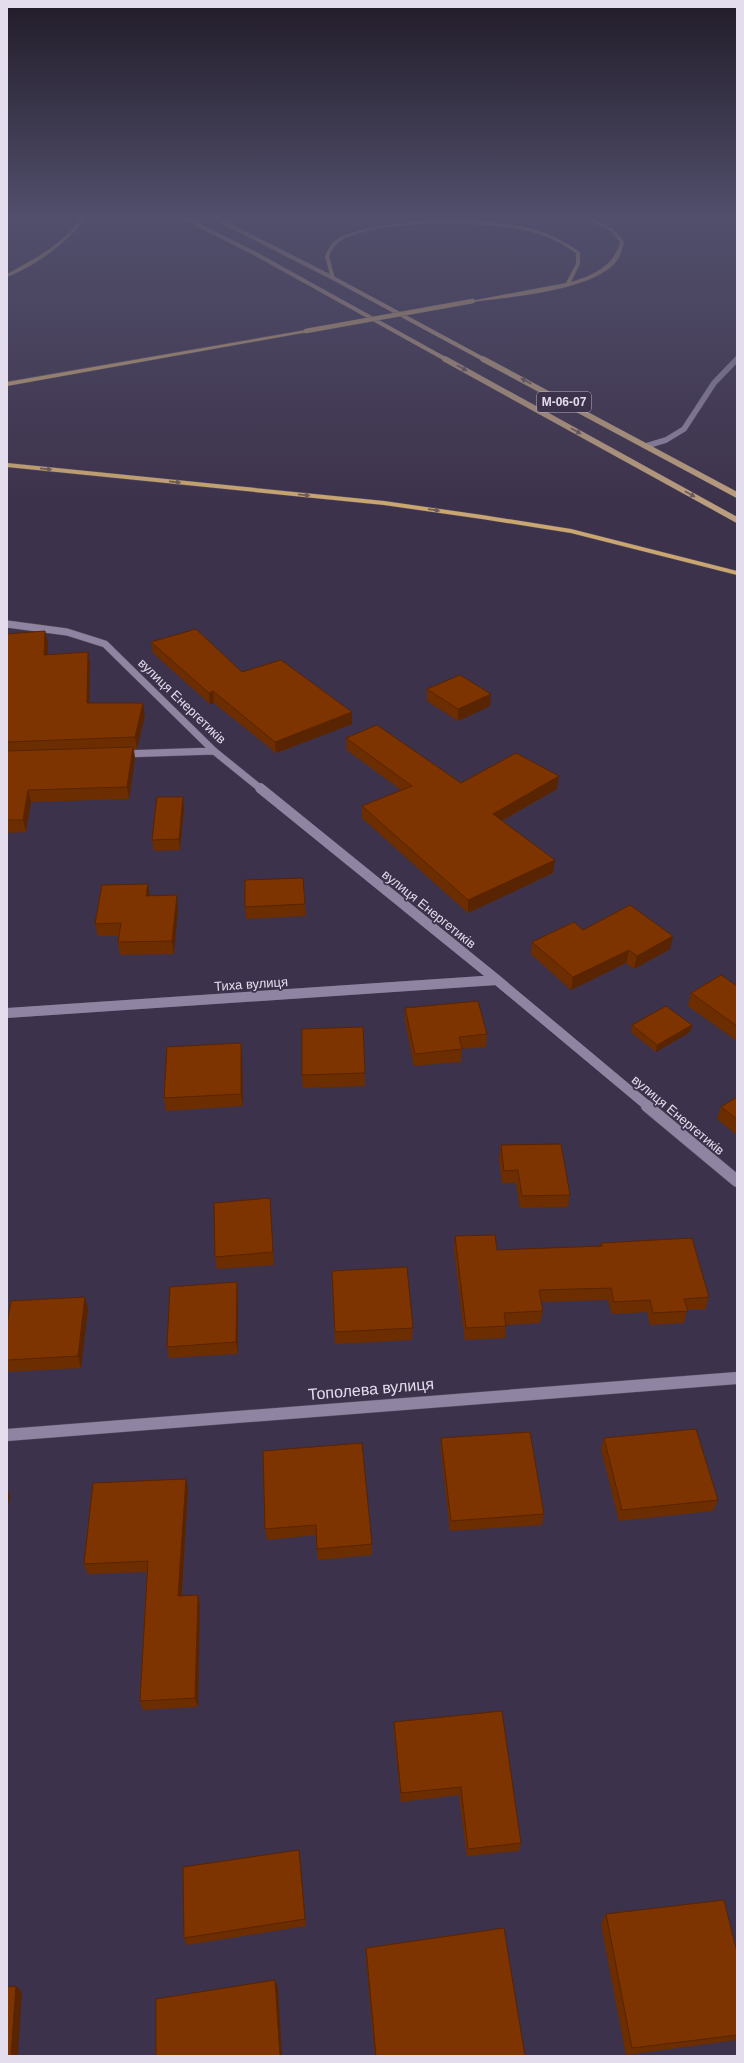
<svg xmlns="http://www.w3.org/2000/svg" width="744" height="2063" font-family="Arial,sans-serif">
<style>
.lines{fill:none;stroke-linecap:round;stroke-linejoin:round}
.minor-far3-casing{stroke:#564d61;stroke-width:6}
.minor-far2-casing{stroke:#564d61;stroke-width:8}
.minor-far1-casing{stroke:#564d61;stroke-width:10}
.minor-casing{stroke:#564d61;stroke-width:13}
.primary-far1-casing{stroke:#564d61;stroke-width:4.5}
.primary-casing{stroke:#564d61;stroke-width:6}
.trunk-casing{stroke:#564d61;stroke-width:1}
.minor-far3{stroke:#8f84a1;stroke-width:5.5}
.minor-far2{stroke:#8f84a1;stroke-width:7}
.minor-far1{stroke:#8f84a1;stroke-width:10}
.minor{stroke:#8f84a1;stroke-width:12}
.primary-far1{stroke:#bb9e7d;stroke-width:4}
.primary{stroke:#bb9e7d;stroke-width:5.5}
.trunk{fill:#caa771;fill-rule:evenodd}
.trunk-bridge-casing{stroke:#564d61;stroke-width:5;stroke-linecap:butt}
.trunk-bridge{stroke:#caa771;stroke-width:4.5}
.wall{fill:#6c2d01}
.shaded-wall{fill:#582401}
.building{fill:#7e3401;stroke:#582401}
.oneway{fill:#69585c}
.oneway2{fill:#6e5b58}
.labels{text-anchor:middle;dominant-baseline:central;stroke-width:3.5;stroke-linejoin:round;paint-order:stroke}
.shield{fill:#3d324b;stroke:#b1aabc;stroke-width:1}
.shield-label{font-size:12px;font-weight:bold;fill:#e3dded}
.street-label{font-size:13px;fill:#e3dded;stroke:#3d324b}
.near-street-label{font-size:16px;fill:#e3dded;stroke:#3d324b}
</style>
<rect width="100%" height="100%" fill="#3d324b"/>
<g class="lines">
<!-- minor-far3 casing -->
<g class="minor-far3-casing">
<path id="minor-far3" d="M 646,446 L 666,440 L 684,429 L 714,383 L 737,359"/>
</g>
<!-- minor-far2 casing -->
<g class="minor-far2-casing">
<path id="minor-far2" d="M 7,624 L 67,632 L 105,644 L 214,751 L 261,789
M 122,754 L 214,751"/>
</g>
<!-- minor-far1 casing -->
<g class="minor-far1-casing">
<path id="minor-far1" d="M 260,788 L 497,980 L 649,1107
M 7,1013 L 497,980"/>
</g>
<!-- minor casing -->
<g class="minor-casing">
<path id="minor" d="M 647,1106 L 737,1181
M 7,1435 L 737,1378"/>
</g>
<!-- primary-far1 casing -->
<g class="primary-far1-casing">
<path id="primary-far1" d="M 182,217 L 254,253 L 447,360
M 213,217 L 333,278 L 485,360"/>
</g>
<!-- primary casing -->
<g class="primary-casing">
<path id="primary" d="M 445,359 L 737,520
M 483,359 L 737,495"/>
</g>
<!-- trunk casing -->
<g class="trunk-casing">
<path id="trunk" d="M 82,217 L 86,217 C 69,242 35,266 7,277 L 7,274 C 34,259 64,244 82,217 Z
M 584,217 L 588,217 L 613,229 L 624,242 C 622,250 620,258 614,264 C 588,291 510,297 473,302 L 471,301 L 566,283 L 576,264 L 576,253 C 563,244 551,237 535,233 C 495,220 375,218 340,241 C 334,245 332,250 329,256 L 335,279 L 331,278 L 325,256 C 328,251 330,245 335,241 C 345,233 360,231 372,228 C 425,218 484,216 536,230 C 553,235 566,243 580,252 L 580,264 L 571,282 C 594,275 614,266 620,242 L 611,231 Z
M 306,330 L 308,332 L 7,386 L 7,382 Z
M 7,463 L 384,501 L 482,515 L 571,529 L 737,571 L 737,575 L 571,533 L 482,519 L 384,505 L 7,467 Z"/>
</g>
<!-- minor-far3 -->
<use href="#minor-far3" class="minor-far3"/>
<!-- minor-far2 -->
<use href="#minor-far2" class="minor-far2"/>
<!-- minor-far1 -->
<use href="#minor-far1" class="minor-far1"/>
<!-- minor -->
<use href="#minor" class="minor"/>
<!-- primary-far1 -->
<use href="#primary-far1" class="primary-far1"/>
<!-- primary -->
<use href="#primary" class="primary"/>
<!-- trunk -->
<use href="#trunk" class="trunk"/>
<!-- trunk-bridge casing -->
<g class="trunk-bridge-casing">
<path id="trunk-bridge" d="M 306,331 L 473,301"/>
</g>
<!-- trunk-bridge -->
<use href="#trunk-bridge" class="trunk-bridge"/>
</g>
<!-- wall -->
<path class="wall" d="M 7,634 L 48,642 L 47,654 L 90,663 L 89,703 L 145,715 L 137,749 L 134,749 L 135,759 L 129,799 L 31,802 L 26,832 L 7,833 Z
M 151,642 L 242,672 L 352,712 L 352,724 L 276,753 L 214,703 L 210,704 L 153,653 Z
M 427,689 L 490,706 L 458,721 L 427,701 Z
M 346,738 L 461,783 L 559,776 L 557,789 L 502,821 L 553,873 L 468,913 L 362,818 L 362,806 L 401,790 L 347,750 Z
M 184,808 L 180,850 L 154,851 L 152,840 Z
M 150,896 L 178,908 L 174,954 L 120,955 L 118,942 L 119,936 L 98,936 L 95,924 Z
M 305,904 L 306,916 L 246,919 L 245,907 Z
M 583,930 L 670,949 L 634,969 L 626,963 L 571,990 L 531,954 L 532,942 Z
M 737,986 L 737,1041 L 688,1006 L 691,993 Z
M 405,1008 L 487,1034 L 486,1047 L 462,1049 L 461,1062 L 414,1066 L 405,1021 Z
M 632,1025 L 692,1025 L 690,1032 L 656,1052 L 631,1032 Z
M 241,1043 L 242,1056 L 243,1106 L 166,1111 L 164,1098 Z
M 365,1073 L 365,1086 L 303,1088 L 302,1075 Z
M 737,1097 L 737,1135 L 717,1119 L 721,1107 Z
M 501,1145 L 570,1195 L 568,1207 L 520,1208 L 516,1183 L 502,1183 L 499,1158 Z
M 270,1198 L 274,1265 L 217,1269 L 215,1257 Z
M 455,1236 L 497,1250 L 600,1246 L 601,1243 L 709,1297 L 705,1310 L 687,1310 L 684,1323 L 650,1325 L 647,1312 L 612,1314 L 608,1300 L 541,1302 L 543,1311 L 540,1323 L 506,1325 L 505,1338 L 465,1340 L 454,1249 Z
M 332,1271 L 413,1328 L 412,1340 L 335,1344 Z
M 237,1282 L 238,1294 L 238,1354 L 169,1358 L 167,1347 Z
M 85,1297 L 88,1309 L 81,1368 L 7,1372 L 7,1325 Z
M 441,1438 L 544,1514 L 542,1525 L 450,1531 L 441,1450 Z
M 604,1438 L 718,1500 L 713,1511 L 619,1521 L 601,1449 Z
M 263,1451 L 372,1544 L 372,1555 L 318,1560 L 316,1535 L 267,1540 L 265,1529 Z
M 186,1479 L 188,1490 L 182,1596 L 198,1595 L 200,1605 L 198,1707 L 143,1710 L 140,1701 L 148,1572 L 88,1574 L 84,1564 Z
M 394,1722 L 521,1843 L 519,1851 L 467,1856 L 459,1795 L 401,1802 L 394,1731 Z
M 300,1857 L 306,1926 L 187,1945 L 184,1938 Z
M 606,1914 L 737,1952 L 737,2040 L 626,2055 L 601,1924 Z
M 366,1948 L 525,2056 L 375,2056 L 366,1957 Z"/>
<!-- shaded-wall -->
<path class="shaded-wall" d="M 45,631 L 48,642 L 47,666 L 44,655 Z
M 88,652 L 90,663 L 89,715 L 87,703 Z
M 213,691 L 214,703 L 210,704 L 209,693 Z
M 491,694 L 490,706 L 458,721 L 458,709 Z
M 143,703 L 145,715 L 137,749 L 135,737 Z
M 352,712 L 352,724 L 276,753 L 275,742 Z
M 133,747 L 135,759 L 129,799 L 127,787 Z
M 559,776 L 557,789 L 492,826 L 493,814 Z
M 28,790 L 31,802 L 26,832 L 23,820 Z
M 183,797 L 184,808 L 180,850 L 179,839 Z
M 555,860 L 553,873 L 468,913 L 468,900 Z
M 148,884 L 150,896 L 146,896 Z
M 177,895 L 178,908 L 174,954 L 172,941 Z
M 673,936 L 670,949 L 634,969 L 637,956 Z
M 629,950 L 626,963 L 571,990 L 573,977 Z
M 692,1025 L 690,1032 L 656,1052 L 657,1045 Z
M 241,1043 L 242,1056 L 243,1106 L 241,1094 Z
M 270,1198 L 271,1211 L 274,1265 L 273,1252 Z
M 237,1282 L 238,1294 L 238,1354 L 236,1342 Z
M 85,1297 L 88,1309 L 81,1368 L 78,1356 Z
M 186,1479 L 188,1490 L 181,1606 L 178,1596 Z
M 7,1489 L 10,1495 L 7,1514 Z
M 198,1595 L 200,1605 L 198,1707 L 195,1698 Z
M 299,1850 L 300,1857 L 306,1926 L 305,1919 Z
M 275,1980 L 278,1988 L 282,2056 L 280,2056 Z
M 16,1986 L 22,1992 L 18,2056 L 11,2056 Z"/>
<!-- building -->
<path class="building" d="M 196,629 L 242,672 L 281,660 L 352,712 L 275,742 L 213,691 L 209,693 L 151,642 Z
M 45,631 L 44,655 L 88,652 L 87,703 L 143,703 L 135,737 L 7,742 L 7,634 Z
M 460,675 L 491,694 L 458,709 L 427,689 Z
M 377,725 L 461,783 L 516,753 L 559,776 L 493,814 L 555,860 L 468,900 L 362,806 L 412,786 L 346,738 Z
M 133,747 L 127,787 L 28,790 L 23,820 L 7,820 L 7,751 Z
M 157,797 L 183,797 L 179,839 L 152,840 Z
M 303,878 L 305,904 L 245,907 L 245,880 Z
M 148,884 L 146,896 L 177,895 L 172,941 L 118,942 L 121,923 L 95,924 L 102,885 Z
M 630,905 L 673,936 L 637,956 L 629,950 L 573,977 L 532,942 L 574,922 L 583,930 Z
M 721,975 L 737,986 L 737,1026 L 691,993 Z
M 478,1001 L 487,1034 L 459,1037 L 462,1049 L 415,1054 L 405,1008 Z
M 666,1006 L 692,1025 L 657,1045 L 632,1025 Z
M 363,1027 L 365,1073 L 302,1075 L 302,1029 Z
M 241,1043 L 241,1094 L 164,1098 L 167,1047 Z
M 737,1097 L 737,1119 L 721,1107 Z
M 561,1144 L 570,1195 L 522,1196 L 518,1170 L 504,1171 L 501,1145 Z
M 270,1198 L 273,1252 L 215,1257 L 214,1203 Z
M 495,1235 L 497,1250 L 602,1246 L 601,1243 L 692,1238 L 709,1297 L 684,1299 L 688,1311 L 653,1313 L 650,1300 L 614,1302 L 611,1288 L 539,1290 L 543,1311 L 504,1313 L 506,1326 L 466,1328 L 455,1236 Z
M 407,1267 L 413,1328 L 335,1332 L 332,1271 Z
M 237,1282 L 236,1342 L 167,1347 L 170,1287 Z
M 85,1297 L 78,1356 L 7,1360 L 7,1325 L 11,1301 Z
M 696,1429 L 718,1500 L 622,1510 L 604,1438 Z
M 530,1432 L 544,1514 L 451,1521 L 441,1438 Z
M 362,1443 L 372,1544 L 317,1549 L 316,1525 L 265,1529 L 263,1451 Z
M 186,1479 L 178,1596 L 198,1595 L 195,1698 L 140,1701 L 148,1561 L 84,1564 L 93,1483 Z
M 502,1711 L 521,1843 L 468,1849 L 461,1787 L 401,1793 L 394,1722 Z
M 299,1850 L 305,1919 L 184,1938 L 183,1867 Z
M 724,1900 L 737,1952 L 737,2035 L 632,2048 L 606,1914 Z
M 504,1928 L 525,2056 L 376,2056 L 366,1948 Z
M 275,1980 L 280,2056 L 156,2056 L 156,1999 Z
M 16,1986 L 11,2056 L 7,2056 L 7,1987 Z"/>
<!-- one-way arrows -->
<defs><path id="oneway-solid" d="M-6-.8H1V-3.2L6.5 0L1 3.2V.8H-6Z"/></defs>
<g class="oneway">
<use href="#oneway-solid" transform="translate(462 368) rotate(29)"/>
<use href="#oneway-solid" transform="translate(526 381) rotate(-152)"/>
<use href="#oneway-solid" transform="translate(576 431) rotate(29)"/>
<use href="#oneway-solid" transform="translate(690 494) rotate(29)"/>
</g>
<g class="oneway2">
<use href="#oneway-solid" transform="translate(46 469) rotate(6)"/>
<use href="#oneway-solid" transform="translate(175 482) rotate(6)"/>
<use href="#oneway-solid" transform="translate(304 495) rotate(6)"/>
<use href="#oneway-solid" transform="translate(434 510) rotate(8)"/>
</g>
<!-- sky -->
<linearGradient id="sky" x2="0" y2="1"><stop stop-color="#221c29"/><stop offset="0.43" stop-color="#514f6c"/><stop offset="1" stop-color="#514f6c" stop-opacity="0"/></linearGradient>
<rect width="744" height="505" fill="url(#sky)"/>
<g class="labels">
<!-- shield labels -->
<rect class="shield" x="537" y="392" width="54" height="20" rx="3"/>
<g class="shield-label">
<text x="564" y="402">М-06-07</text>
</g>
<!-- street labels -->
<g class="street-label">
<text transform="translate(182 701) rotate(44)">вулиця Енергетиків</text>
<text transform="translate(429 909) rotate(39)">вулиця Енергетиків</text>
<text transform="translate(251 984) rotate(-4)">Тиха вулиця</text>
<text transform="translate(678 1115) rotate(40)">вулиця Енергетиків</text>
</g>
<!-- near-street labels -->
<g class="near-street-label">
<text transform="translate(371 1389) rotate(-5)">Тополева вулиця</text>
</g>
</g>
<!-- border -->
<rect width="744" height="2063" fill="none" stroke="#e3dded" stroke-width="16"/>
</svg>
